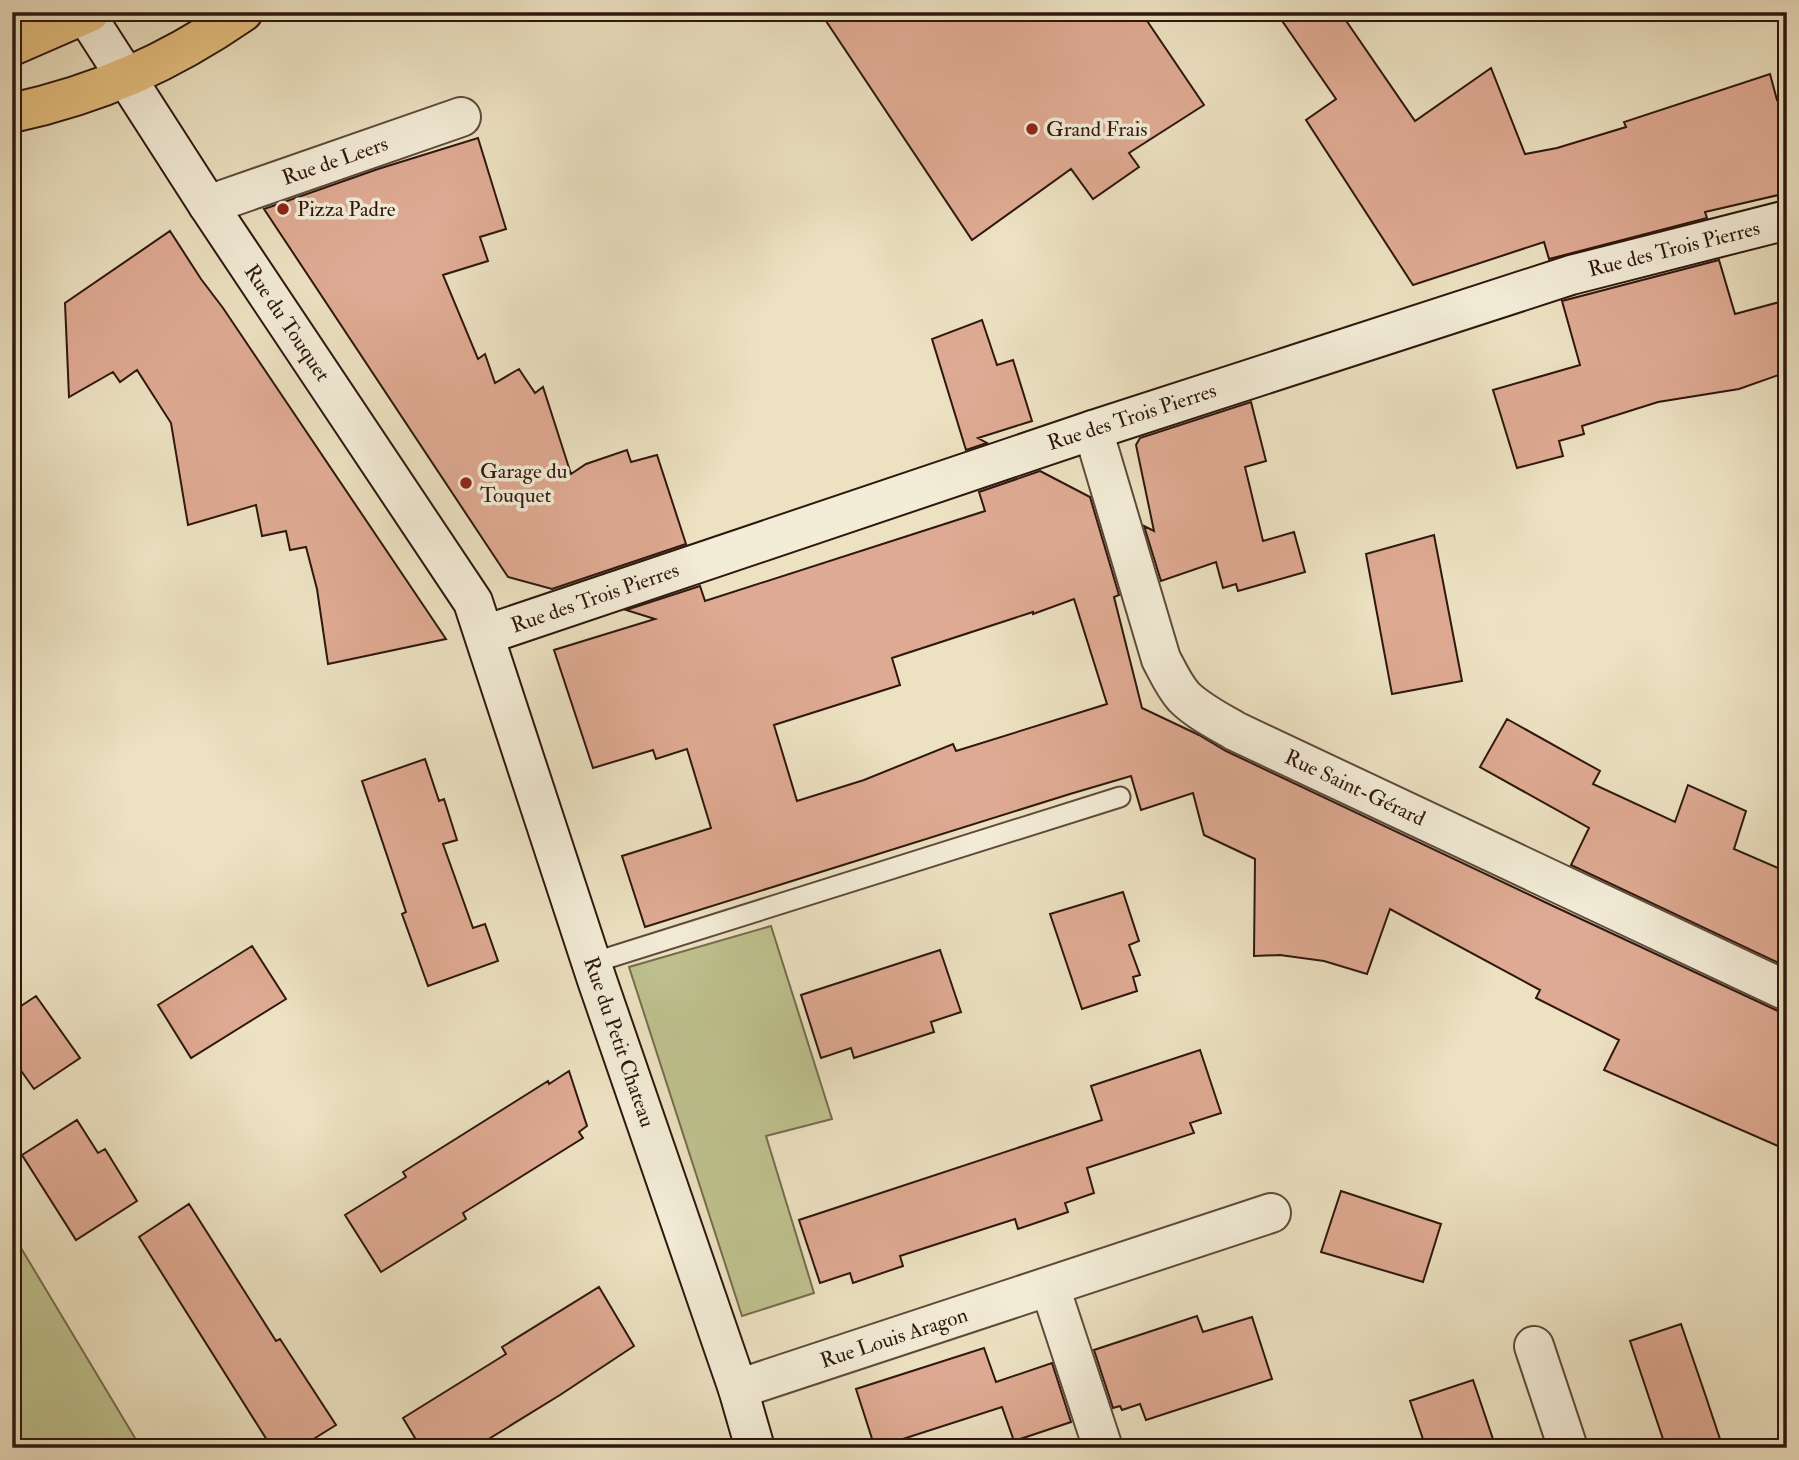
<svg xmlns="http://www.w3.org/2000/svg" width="1799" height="1460" font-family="'IM FELL Double Pica',serif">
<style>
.green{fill:#bec18e;stroke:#766c4e;stroke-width:2}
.building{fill:#dfaa93;stroke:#2e170e;stroke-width:2;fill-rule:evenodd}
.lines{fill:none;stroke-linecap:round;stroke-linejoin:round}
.lane-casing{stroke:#5e4a3b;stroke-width:23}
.street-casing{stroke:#5e4a3b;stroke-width:42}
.secondary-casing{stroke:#2e170e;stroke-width:42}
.primary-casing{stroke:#2e170e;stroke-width:42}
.lane{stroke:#f3ecd7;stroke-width:19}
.street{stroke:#f3ecd7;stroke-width:38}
.secondary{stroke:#f3ecd7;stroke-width:38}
.primary{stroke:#e6c080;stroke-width:38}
.poi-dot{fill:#8f2418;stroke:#f3ecd7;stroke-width:2.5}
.labels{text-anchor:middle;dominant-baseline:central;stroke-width:7;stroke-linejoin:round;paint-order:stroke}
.poi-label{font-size:21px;fill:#2e170e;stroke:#f3ecd7;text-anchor:start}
.street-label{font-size:21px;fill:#2e170e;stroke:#f3ecd7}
</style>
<rect width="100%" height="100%" fill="#ece1c1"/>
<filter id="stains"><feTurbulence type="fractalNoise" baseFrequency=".00286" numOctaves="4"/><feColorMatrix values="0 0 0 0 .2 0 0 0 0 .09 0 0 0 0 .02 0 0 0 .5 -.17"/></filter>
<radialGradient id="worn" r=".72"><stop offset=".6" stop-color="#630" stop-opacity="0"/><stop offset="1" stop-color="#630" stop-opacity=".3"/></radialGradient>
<!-- green -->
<path class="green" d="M 771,926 L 832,1119 L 766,1136 L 814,1293 L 742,1316 L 629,967 Z
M 12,1233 L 141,1448 L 12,1448 Z"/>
<!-- building -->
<path class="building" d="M 820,12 L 1141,12 L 1204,105 L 1129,153 L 1139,167 L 1093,199 L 1071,169 L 972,240 Z
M 1276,12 L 1340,12 L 1415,121 L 1491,68 L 1525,154 L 1557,148 L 1626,127 L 1624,122 L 1770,74 L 1777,100 L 1787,97 L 1787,193 L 1705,212 L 1707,218 L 1549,259 L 1544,242 L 1413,285 L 1306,120 L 1336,99 Z
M 478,138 L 506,229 L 480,237 L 488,261 L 443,275 L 478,359 L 485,354 L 495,383 L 519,369 L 535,393 L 543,387 L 571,474 L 586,464 L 627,450 L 631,462 L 657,455 L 686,544 L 552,589 L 508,577 L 264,209 L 378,169 Z
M 170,231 L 201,279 L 223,308 L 446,639 L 328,664 L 317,589 L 306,547 L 290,550 L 286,531 L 262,536 L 256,505 L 188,525 L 171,423 L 137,370 L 120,382 L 113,372 L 69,397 L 65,303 Z
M 1719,260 L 1735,314 L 1787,300 L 1787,372 L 1739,389 L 1658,402 L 1582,426 L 1584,434 L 1559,441 L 1563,456 L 1517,468 L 1493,390 L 1580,365 L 1562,301 Z
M 982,320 L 997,365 L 1013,360 L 1032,421 L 978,438 L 987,443 L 966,450 L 932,339 Z
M 1251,402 L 1266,461 L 1245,467 L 1263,541 L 1294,532 L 1305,572 L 1238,591 L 1236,584 L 1223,588 L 1216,562 L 1161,581 L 1144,526 L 1154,531 L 1136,445 L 1140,438 Z
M 1040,471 L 1090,497 L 1119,595 L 1114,597 L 1142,708 L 1199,735 L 1226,751 L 1551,905 L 1778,1011 L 1787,1013 L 1787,1150 L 1604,1070 L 1619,1040 L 1536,998 L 1540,990 L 1390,909 L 1367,974 L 1324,961 L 1280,955 L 1254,956 L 1255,859 L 1204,835 L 1193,793 L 1141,810 L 1131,776 L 1070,794 L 645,927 L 622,856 L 711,828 L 687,749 L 656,759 L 653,750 L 593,768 L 554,650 L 655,619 L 626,610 L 700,586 L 705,601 L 985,511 L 979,492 ZM 1074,599 L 1107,704 L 956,751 L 953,744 L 864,780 L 797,801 L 774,725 L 900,685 L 892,658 L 1033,612 L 1033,614 Z
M 1434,535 L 1462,681 L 1392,694 L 1366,554 Z
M 1507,719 L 1600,771 L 1593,784 L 1675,822 L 1688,785 L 1746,811 L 1734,849 L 1787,872 L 1787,967 L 1571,865 L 1589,828 L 1480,767 Z
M 425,759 L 439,801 L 444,799 L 457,840 L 443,844 L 473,928 L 485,924 L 498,961 L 428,986 L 402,914 L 406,912 L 362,781 Z
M 1123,892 L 1139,941 L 1129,945 L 1140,975 L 1133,977 L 1137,991 L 1082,1009 L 1050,914 Z
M 252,946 L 286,999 L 191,1058 L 158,1005 Z
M 940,950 L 961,1012 L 931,1022 L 934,1032 L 854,1058 L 851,1048 L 821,1058 L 801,995 Z
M 36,996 L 80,1058 L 34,1089 L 12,1058 L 12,1012 Z
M 1200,1050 L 1221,1113 L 1190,1123 L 1194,1133 L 1087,1168 L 1094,1193 L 1065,1203 L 1068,1212 L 1018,1229 L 1015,1219 L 959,1237 L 900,1256 L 903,1266 L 853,1283 L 850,1273 L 820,1283 L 799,1220 L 1102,1120 L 1091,1086 Z
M 569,1071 L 587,1126 L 579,1132 L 583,1138 L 463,1213 L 466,1219 L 381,1272 L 345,1215 L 406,1177 L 403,1172 L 548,1081 L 549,1084 Z
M 77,1120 L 98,1153 L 105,1149 L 137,1201 L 76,1240 L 22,1155 Z
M 1341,1191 L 1441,1224 L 1423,1282 L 1321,1252 Z
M 189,1204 L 276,1341 L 280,1339 L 336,1425 L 299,1448 L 272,1448 L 139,1237 Z
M 599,1287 L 634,1346 L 560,1395 L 474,1448 L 421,1448 L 403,1418 L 506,1354 L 502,1347 Z
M 1197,1316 L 1203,1332 L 1252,1317 L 1272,1379 L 1146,1420 L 1140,1404 L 1122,1410 L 1120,1406 L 1113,1408 L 1094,1350 Z
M 1681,1324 L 1705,1394 L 1723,1448 L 1666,1448 L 1630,1341 Z
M 984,1348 L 996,1382 L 1052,1363 L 1071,1422 L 1014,1441 L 1002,1407 L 875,1448 L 856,1389 Z
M 1473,1380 L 1496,1448 L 1426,1448 L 1410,1401 Z"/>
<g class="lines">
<!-- lane casing -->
<g class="lane-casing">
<path id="lane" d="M 592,963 L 1120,797"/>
</g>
<!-- street casing -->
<g class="street-casing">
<path id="street" d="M 208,205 L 461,117
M 1093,430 L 1161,659 C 1168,672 1174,686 1184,697 C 1198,711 1218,721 1235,731 L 1787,991
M 1050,1287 L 1103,1448
M 1534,1346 L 1568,1448
M 738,1389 L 1271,1213"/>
</g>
<!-- secondary casing -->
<g class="secondary-casing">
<path id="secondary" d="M 84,12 L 208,205 L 473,602 L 597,980 L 738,1389 L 755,1448
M 485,635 L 1093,430 L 1571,275 L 1787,220"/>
</g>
<!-- primary casing -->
<g class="primary-casing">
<path id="primary" d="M 12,46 L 90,12
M 12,113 C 99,94 169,63 243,12"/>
</g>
<!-- lane -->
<use href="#lane" class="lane"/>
<!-- street -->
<use href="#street" class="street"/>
<!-- secondary -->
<use href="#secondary" class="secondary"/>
<!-- primary -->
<use href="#primary" class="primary"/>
</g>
<!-- markers -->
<g class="poi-dot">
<circle cx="1032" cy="129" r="7"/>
<circle cx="283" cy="209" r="7"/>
<circle cx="466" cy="483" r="7"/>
</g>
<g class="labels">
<!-- poi labels -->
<g class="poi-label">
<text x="1046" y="129">Grand Frais</text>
<text x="297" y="209">Pizza Padre</text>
<text x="480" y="471">Garage du<tspan x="480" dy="24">Touquet</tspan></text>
</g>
<!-- street labels -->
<g class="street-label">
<text transform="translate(335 161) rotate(-19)">Rue de Leers</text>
<text transform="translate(1674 249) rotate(-14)">Rue des Trois Pierres</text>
<text transform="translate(287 323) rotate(56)">Rue du Touquet</text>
<text transform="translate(1132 417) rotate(-18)">Rue des Trois Pierres</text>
<text transform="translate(595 598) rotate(-19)">Rue des Trois Pierres</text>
<text transform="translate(1355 788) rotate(25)">Rue Saint-Gérard</text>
<text transform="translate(619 1042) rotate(71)">Rue du Petit Chateau</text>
<text transform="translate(894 1338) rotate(-18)">Rue Louis Aragon</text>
</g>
</g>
<!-- margin -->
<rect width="1799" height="1460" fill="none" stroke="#ece1c1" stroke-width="42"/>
<rect x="14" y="14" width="1771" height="1432" fill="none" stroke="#2e170e" stroke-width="3.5"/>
<rect x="21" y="21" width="1757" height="1418" fill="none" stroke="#2e170e" stroke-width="2"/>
<rect width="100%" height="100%" filter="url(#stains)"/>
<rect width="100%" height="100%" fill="url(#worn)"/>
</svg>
